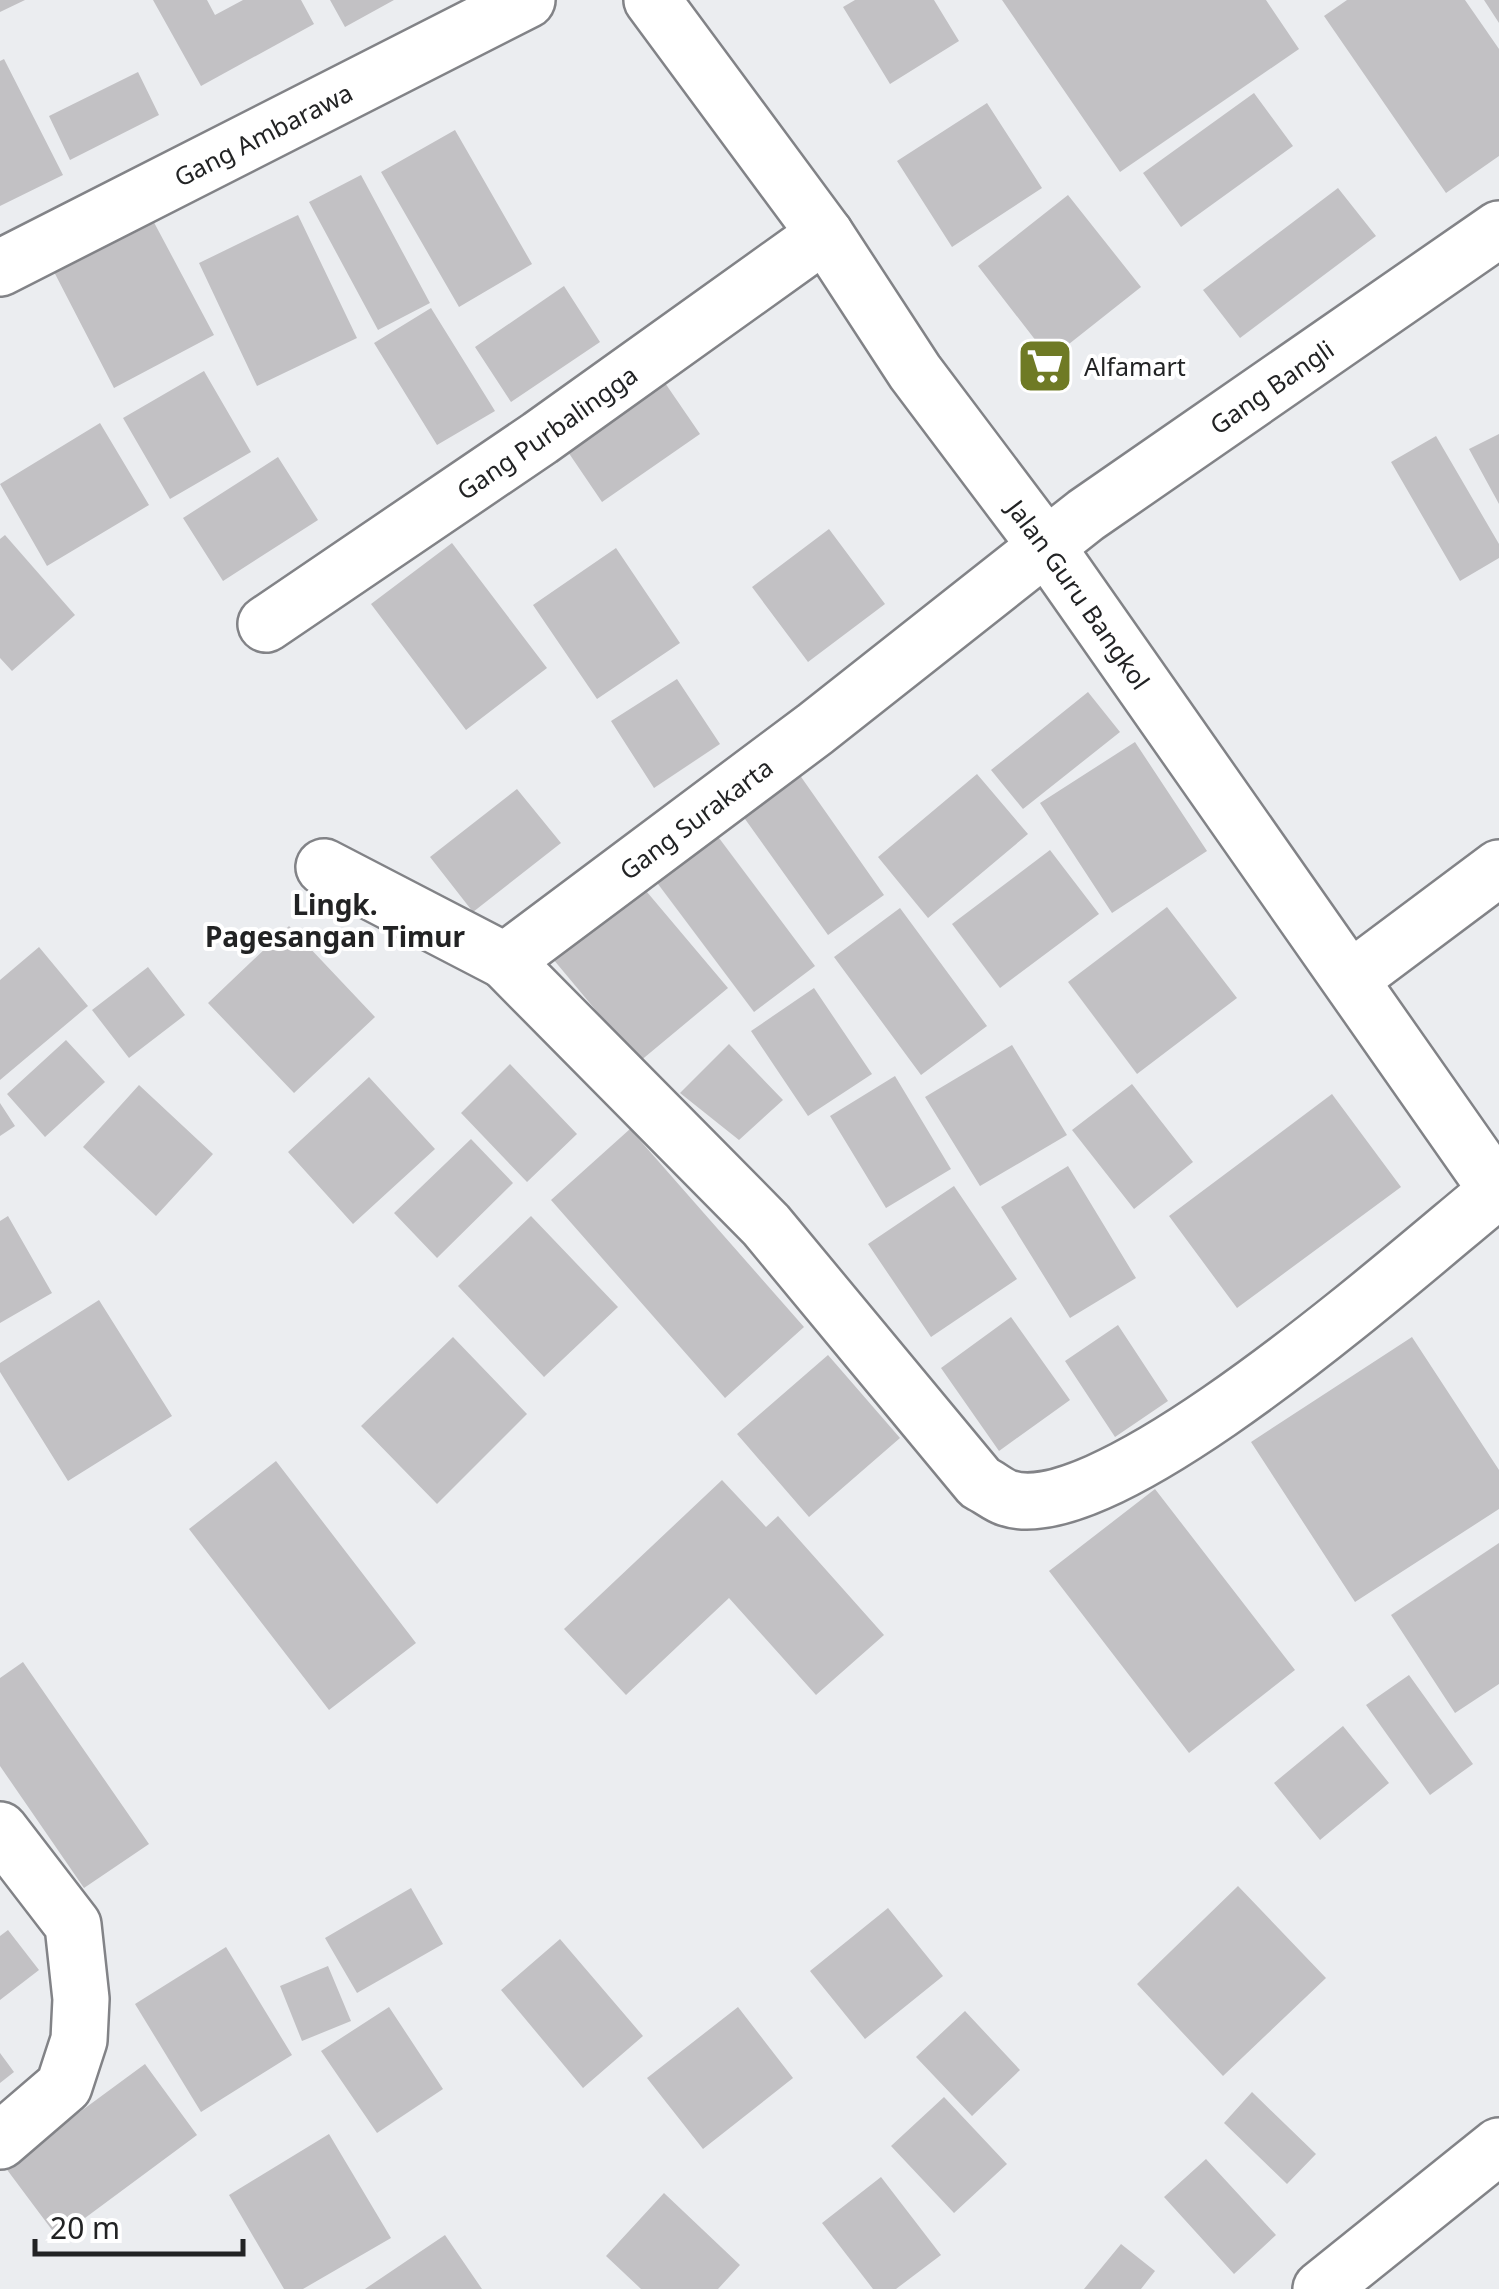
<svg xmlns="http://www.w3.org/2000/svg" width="1499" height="2289" font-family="'Noto Sans',sans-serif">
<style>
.building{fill:#c2c1c4}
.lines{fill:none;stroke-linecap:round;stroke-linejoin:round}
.minor-casing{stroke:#828387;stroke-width:60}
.minor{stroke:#fff;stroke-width:55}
.labels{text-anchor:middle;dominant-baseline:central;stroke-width:8;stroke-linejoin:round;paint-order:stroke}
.street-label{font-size:25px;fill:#222324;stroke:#fff}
.poi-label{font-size:25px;fill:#222324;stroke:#fff;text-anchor:start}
.neighbourhood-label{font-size:28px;font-weight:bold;fill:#222324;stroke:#fff}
</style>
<rect width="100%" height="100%" fill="#ebedf0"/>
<!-- building -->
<path class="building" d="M 0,0 L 25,0 L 0,12 Z
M 153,0 L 207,0 L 215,15 L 243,0 L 301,0 L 314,24 L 201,86 Z
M 330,0 L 394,0 L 345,27 Z
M 855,0 L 934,0 L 959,41 L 890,84 L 843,7 Z
M 1002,0 L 1266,0 L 1299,49 L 1120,172 Z
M 1347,0 L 1465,0 L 1499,49 L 1499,156 L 1446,193 L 1324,16 Z
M 1484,0 L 1499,0 L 1499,23 Z
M 4,59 L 63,175 L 0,206 L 0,61 Z
M 138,72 L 159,115 L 70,160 L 49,116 Z
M 1254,93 L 1293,146 L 1181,227 L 1143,173 Z
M 987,103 L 1042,188 L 952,247 L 897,161 Z
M 455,130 L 532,264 L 459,307 L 381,172 Z
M 361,175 L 430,303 L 378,330 L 309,202 Z
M 1338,188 L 1376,236 L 1240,338 L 1203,290 Z
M 1068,195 L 1141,287 L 1050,359 L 978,266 Z
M 149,213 L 214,335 L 114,388 L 51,266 Z
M 298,215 L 357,338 L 257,386 L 199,263 Z
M 564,286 L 600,342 L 511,402 L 475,347 Z
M 431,308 L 495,411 L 437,445 L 374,343 Z
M 204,371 L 251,452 L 170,499 L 123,418 Z
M 663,380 L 700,434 L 602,502 L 564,446 Z
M 100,423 L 149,505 L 47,566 L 0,484 Z
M 1499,434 L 1499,504 L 1469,449 Z
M 1436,436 L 1499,544 L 1499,558 L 1460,581 L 1391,462 Z
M 278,457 L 318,520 L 223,581 L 183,518 Z
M 829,529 L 885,604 L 808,662 L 752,587 Z
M 5,535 L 75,615 L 12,671 L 0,658 L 0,539 Z
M 452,543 L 547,668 L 466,730 L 371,604 Z
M 616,548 L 680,643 L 597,699 L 533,605 Z
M 677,679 L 720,744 L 654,788 L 611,721 Z
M 1088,692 L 1120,732 L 1023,809 L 991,770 Z
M 1135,742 L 1207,851 L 1112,913 L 1040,803 Z
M 792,764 L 884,895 L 828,935 L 735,805 Z
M 977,774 L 1028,834 L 928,918 L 878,857 Z
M 517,789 L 561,843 L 473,912 L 430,857 Z
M 710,826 L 815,966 L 754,1012 L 649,872 Z
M 1050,850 L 1099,914 L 1000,988 L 952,924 Z
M 636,879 L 728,988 L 639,1062 L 548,953 Z
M 1167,907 L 1237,998 L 1137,1074 L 1068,982 Z
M 900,908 L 987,1026 L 921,1075 L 834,957 Z
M 289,926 L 375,1017 L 294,1093 L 208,1003 Z
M 39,947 L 88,1006 L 0,1080 L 0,980 Z
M 148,967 L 185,1015 L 129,1058 L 92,1010 Z
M 814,988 L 872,1074 L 808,1116 L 751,1031 Z
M 66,1040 L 105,1082 L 45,1137 L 7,1094 Z
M 729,1044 L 783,1100 L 739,1140 L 680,1093 Z
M 1012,1045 L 1067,1135 L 980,1186 L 925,1097 Z
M 510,1064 L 577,1134 L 527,1182 L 461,1113 Z
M 895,1076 L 951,1169 L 886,1208 L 830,1116 Z
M 369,1077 L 435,1149 L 353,1224 L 288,1152 Z
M 1132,1084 L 1193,1162 L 1134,1209 L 1072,1130 Z
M 139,1085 L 213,1154 L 156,1216 L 83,1147 Z
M 1332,1094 L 1401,1187 L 1237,1308 L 1169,1216 Z
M 0,1103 L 15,1126 L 0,1136 Z
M 630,1129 L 804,1327 L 725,1398 L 551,1200 Z
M 471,1139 L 513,1183 L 437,1258 L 394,1213 Z
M 1068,1166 L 1136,1278 L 1070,1318 L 1001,1207 Z
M 954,1186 L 1017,1279 L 931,1337 L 868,1244 Z
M 8,1216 L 52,1293 L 0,1323 L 0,1221 Z
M 531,1216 L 618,1307 L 544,1377 L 458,1286 Z
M 99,1300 L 172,1416 L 68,1481 L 0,1372 L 0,1363 Z
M 1011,1317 L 1070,1400 L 999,1451 L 941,1368 Z
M 1118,1325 L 1168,1401 L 1115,1437 L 1065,1361 Z
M 453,1337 L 527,1414 L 437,1504 L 361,1426 Z
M 1412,1337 L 1499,1470 L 1499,1509 L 1355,1602 L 1251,1442 Z
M 828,1355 L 900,1438 L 809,1517 L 737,1434 Z
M 276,1461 L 416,1643 L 329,1710 L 189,1529 Z
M 722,1480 L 766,1527 L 778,1516 L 884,1635 L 816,1695 L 729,1598 L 626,1695 L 564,1629 Z
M 1155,1489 L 1295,1670 L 1189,1753 L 1049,1571 Z
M 1499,1543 L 1499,1684 L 1455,1713 L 1391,1615 Z
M 23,1662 L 149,1844 L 84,1888 L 0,1766 L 0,1678 Z
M 1409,1675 L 1473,1764 L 1430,1795 L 1366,1705 Z
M 1343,1726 L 1389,1783 L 1320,1840 L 1274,1783 Z
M 1238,1886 L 1326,1978 L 1223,2076 L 1137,1984 Z
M 411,1888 L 443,1944 L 357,1993 L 325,1938 Z
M 888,1908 L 943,1976 L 865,2039 L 810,1971 Z
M 8,1930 L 39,1970 L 0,2000 L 0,1936 Z
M 560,1939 L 643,2036 L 583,2088 L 501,1990 Z
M 226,1947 L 292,2055 L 201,2112 L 135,2004 Z
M 328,1966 L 351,2021 L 302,2041 L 280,1986 Z
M 389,2007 L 443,2089 L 377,2133 L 321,2051 Z
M 738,2007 L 793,2078 L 703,2149 L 647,2078 Z
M 965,2011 L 1020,2070 L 972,2116 L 916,2057 Z
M 0,2053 L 14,2072 L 0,2083 Z
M 145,2064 L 197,2135 L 58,2238 L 5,2167 Z
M 1252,2092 L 1316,2154 L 1287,2184 L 1224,2123 Z
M 944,2097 L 1007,2164 L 954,2213 L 891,2146 Z
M 329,2134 L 391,2238 L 303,2289 L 284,2289 L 229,2195 Z
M 1206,2159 L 1276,2235 L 1234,2274 L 1164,2197 Z
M 881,2177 L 941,2255 L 896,2289 L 873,2289 L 822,2223 Z
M 664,2193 L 740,2265 L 718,2289 L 641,2289 L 606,2256 Z
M 445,2235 L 482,2289 L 365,2289 Z
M 1121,2244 L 1155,2271 L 1141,2289 L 1084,2289 Z"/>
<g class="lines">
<!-- minor casing -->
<g class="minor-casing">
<g id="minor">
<path id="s1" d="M 652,0 L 825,234 L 915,372 L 1046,546 L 1499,1193"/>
<path id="s2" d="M 0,268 L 527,0"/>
<path id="s3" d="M 266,624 L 540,438 L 825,234"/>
<path id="s4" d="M 324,867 L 505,961 L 815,729 L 1086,515 L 1499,229"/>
<path d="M 505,961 L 766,1225 L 980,1483 C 989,1487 998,1495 1007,1498 C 1109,1533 1415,1257 1497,1191"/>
<path d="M 1352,978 L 1499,868"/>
<path d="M 0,1830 L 73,1925 L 81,1999 L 79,2040 L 64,2086 L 0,2141"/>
<path d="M 1321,2289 L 1499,2146"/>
</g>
</g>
<!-- minor -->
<use href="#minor" class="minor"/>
</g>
<!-- icons -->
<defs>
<g id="supermarket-square" transform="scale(2.875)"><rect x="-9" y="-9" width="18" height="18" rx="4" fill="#6f7a25" stroke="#fff"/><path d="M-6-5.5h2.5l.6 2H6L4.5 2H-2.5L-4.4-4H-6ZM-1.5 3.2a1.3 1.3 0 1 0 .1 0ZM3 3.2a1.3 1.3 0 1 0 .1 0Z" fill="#fff"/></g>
</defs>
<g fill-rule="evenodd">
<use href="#supermarket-square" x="1045" y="366"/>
</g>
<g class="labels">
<!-- street labels -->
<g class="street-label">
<text stroke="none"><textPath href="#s2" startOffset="295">Gang Ambarawa</textPath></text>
<text stroke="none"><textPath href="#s4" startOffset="1162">Gang Bangli</textPath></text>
<text stroke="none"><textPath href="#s3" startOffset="340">Gang Purbalingga</textPath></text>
<text stroke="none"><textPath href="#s1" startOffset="732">Jalan Guru Bangkol</textPath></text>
<text stroke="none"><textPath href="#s4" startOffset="442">Gang Surakarta</textPath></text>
</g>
<!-- poi labels -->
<g class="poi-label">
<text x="1084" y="366">Alfamart</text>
</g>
<!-- neighbourhood labels -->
<g class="neighbourhood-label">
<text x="335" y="904">Lingk.<tspan x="335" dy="32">Pagesangan Timur</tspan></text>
</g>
</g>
<!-- scale -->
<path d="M35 2239v15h208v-15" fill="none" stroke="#222324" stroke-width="5"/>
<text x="50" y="2239" font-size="30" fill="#222324" stroke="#ffffff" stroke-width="8" paint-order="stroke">20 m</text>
</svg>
